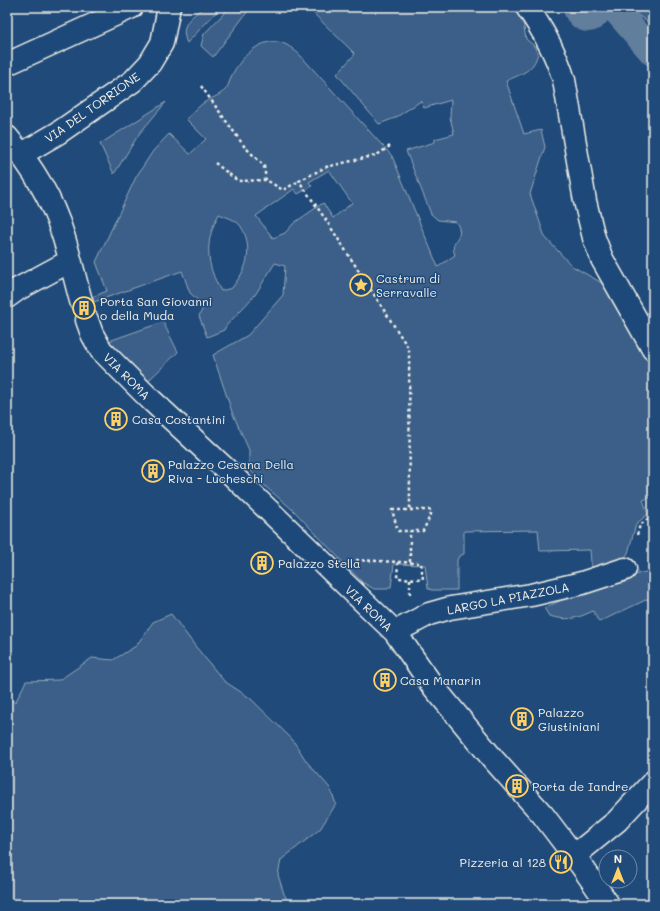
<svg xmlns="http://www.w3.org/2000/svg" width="660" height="911" font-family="Mali,sans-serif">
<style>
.green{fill:#3a5f88;stroke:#97a8b8;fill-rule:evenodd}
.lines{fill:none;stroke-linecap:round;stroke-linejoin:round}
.canal{stroke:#627e9d;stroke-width:27}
.river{stroke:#627e9d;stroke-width:46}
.minor-casing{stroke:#f4f1e8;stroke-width:25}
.path{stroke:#f4f1e8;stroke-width:2.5;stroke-dasharray:3 3;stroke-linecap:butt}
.minor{stroke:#1f4a7a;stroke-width:22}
.labels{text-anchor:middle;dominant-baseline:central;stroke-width:3;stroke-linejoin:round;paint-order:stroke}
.street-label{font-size:12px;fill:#f4f1e8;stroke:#1f4a7a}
.poi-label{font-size:12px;fill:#f4f1e8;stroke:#1f4a7a;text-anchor:start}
</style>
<rect width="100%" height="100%" fill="#1f4a7a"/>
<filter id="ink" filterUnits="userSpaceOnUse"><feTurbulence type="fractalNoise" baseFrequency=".025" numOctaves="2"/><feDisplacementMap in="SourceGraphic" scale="8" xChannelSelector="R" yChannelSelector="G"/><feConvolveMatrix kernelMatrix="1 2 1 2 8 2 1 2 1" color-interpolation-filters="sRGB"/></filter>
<g filter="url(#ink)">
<!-- green -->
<path class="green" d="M 204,7 L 221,7 L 187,43 C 179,25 190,18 204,7 Z
M 230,7 L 251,7 L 213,57 L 201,46 L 204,34 Z
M 307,7 L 518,7 L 521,11 L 526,39 L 534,46 L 538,53 C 534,71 521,74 506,81 L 524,134 L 541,130 L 545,147 L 530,194 L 545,237 L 572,266 L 602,283 L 652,366 L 650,381 L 653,388 L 653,496 L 643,500 L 648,514 L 636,524 L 628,553 L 622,562 L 592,575 L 590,550 L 540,551 L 538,530 L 464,531 L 464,554 L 459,556 L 457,560 L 457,590 L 431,590 L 430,589 L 428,589 L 425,565 L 394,564 L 391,587 L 388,587 L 388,589 L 374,589 L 362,582 L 293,510 L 266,487 L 249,469 L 249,450 L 232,412 L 213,355 L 248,335 L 283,295 L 285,266 L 275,263 L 255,295 L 226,326 L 224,330 L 207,337 L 199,316 L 204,306 L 190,293 L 182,271 L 94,302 L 92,297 L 107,291 L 96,262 L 136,177 L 153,151 L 169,134 L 190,154 L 206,139 L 186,119 C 192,114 197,108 202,104 C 210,98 220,96 226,89 C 229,85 230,79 232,75 C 240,59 258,39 278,42 C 286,43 293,49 299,54 L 392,156 L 438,267 L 455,255 C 448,238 467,239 456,222 L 438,220 L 431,214 L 406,151 L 435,142 L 435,139 L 454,134 L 450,117 L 451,100 L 424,108 L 421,101 L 395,118 L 379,124 L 337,74 L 355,54 ZM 329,170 L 352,203 L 333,218 L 323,203 L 294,223 L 285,233 L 273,238 L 256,216 L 294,189 L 298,194 L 312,186 L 309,182 ZM 219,214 C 226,217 234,219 239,224 C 249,236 250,255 244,269 C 241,276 236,282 232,288 L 221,291 C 206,265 204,241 219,214 Z
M 613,7 L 653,7 L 653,26 L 638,15 L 625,7 L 618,13 Z
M 166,102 L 139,134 L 114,174 L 100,144 Z
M 163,322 L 178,352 L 148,381 C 133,368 120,357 109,341 Z
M 653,570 L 653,598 L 652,597 L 599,622 L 593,611 C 576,619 568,621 549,616 L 544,608 L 593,586 Z
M 171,614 L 196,647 L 224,681 L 250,698 L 292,739 L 307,762 L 330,788 L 336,804 L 320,829 L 281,860 L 278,875 L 284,894 L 290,904 L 7,904 L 7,696 L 15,703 L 26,681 L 59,680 L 92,658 L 113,660 L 136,646 L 153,622 Z"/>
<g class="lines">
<!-- canal -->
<path class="canal" d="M 613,7 L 653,53"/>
<!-- river -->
<path class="river" d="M 586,7 L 588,9"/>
<!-- minor casing -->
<g class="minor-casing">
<path id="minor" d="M 527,7 C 543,30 556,53 564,80 L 585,201 L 594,238 L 602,259 L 653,349
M 7,64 L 132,7
M 7,137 C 31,165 52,199 63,235 C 70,257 75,279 81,301
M 22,154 L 58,133 L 133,81 L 150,63 L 162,43 L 169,7
M 7,297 L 18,289 L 70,261
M 87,320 L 92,334 L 101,350 L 149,398 L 231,474 L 395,632 L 432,685 L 493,759 L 543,815 L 581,865 L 608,904
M 395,632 L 429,614 L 450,608 L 531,595 L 582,583 L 625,569
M 574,856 L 617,821 L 653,782"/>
</g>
<!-- path -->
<path class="path" d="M 201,86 L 244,146 L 264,166 L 266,180
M 390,146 L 377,155 L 326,167 L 299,181 L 326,220 L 409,349 L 410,510
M 215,163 L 238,181 L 266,180 L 283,190 L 299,181
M 651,496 L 653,501
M 392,510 L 431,510 L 431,514 L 423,531 L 398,531 Z
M 637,535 L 640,525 L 653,515
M 356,560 L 421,563 L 423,579 L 397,578 L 398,562
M 410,562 L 410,531
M 410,579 L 410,596"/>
<!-- minor -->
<use href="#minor" class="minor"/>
</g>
</g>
<!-- icons -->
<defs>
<g id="sight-ring" transform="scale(1.15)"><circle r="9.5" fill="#1f4a7a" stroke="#ffd166" stroke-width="1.5"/><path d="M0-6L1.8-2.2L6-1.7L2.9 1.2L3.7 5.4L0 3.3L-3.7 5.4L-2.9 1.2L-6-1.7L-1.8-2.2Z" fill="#ffd166"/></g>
<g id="building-ring" transform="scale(1.15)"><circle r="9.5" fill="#1f4a7a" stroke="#ffd166" stroke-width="1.5"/><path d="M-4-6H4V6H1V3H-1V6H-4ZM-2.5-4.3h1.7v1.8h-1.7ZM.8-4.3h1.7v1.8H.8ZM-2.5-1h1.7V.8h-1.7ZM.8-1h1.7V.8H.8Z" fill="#ffd166"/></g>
<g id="restaurant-ring" transform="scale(1.15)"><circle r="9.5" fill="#1f4a7a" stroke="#ffd166" stroke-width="1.5"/><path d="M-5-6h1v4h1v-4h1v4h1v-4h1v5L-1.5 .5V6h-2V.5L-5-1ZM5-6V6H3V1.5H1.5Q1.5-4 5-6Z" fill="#ffd166"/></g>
</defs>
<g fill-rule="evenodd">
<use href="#sight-ring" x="361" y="285"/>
<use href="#building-ring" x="84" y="308"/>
<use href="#building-ring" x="116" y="419"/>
<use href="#building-ring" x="153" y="471"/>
<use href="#building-ring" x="262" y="563"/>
<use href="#building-ring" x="385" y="680"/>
<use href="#building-ring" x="522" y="719"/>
<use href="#building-ring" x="517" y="786"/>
<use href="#restaurant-ring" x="561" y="862"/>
</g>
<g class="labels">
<!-- street labels -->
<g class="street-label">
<text transform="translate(92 107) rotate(-35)">VIA DEL TORRIONE</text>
<text transform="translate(127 376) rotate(45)">VIA ROMA</text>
<text transform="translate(508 598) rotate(-11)">LARGO LA PIAZZOLA</text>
<text transform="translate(369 608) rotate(44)">VIA ROMA</text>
</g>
<!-- poi labels -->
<g class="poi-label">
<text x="376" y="278">Castrum di<tspan x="376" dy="14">Serravalle</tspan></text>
<text x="100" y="301">Porta San Giovanni<tspan x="100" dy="14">o della Muda</tspan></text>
<text x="132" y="419">Casa Costantini</text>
<text x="168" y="464">Palazzo Cesana Della<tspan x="168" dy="14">Riva - Lucheschi</tspan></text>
<text x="278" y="563">Palazzo Stella</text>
<text x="400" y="680">Casa Manarìn</text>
<text x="538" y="712">Palazzo<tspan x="538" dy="14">Giustiniani</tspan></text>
<text x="532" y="786">Porta de Iandre</text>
<text x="546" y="862" text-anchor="end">Pizzeria al 128</text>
</g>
</g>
<!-- margin -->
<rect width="660" height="911" fill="none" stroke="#1f4a7a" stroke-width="24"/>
<rect x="12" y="12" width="636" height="887" fill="none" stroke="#f4f1e8" stroke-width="1.5" filter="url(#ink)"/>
<!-- north arrow -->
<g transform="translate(618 869)"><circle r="19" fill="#1f4a7a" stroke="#748da6"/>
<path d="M0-3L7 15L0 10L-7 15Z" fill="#ffd166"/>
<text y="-6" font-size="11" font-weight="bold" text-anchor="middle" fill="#f4f1e8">N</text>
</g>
</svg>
